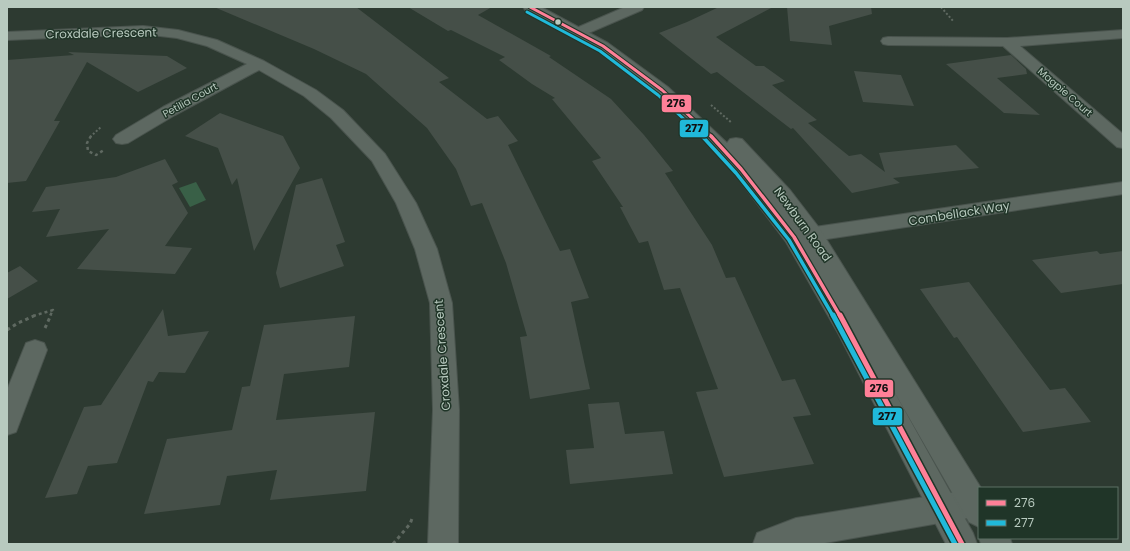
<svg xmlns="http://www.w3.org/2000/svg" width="1130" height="551" font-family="Poppins,sans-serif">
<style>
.water{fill:#396047}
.building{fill:#454f48}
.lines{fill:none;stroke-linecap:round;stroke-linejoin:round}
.minor-casing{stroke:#4a544e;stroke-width:2}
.tertiary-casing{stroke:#4a544e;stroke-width:2}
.path-far2{stroke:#5f6961;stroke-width:2;stroke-dasharray:2 2;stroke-linecap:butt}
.path-far1{stroke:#5f6961;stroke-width:2.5;stroke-dasharray:3 3;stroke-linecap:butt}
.path{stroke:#5f6961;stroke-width:3;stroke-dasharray:3.5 3.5;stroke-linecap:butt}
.minor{fill:#5d6861;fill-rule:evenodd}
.tertiary{fill:#5d6861;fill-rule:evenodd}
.bus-1-far2-casing{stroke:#203528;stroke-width:5}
.bus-1-far1-casing{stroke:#203528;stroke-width:6}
.bus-1-casing{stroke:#203528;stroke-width:8}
.bus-2-far2-casing{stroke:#203528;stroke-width:5}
.bus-2-far1-casing{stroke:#203528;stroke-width:6}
.bus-2-casing{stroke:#203528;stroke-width:8}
.bus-1-far2{stroke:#ff8098;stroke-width:3}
.bus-1-far1{stroke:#ff8098;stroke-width:3.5}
.bus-1{stroke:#ff8098;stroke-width:5}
.bus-2-far2{stroke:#20b9da;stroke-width:3}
.bus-2-far1{stroke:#20b9da;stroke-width:3.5}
.bus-2{stroke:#20b9da;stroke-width:5}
.bus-dot{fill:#b8cabf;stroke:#203528;stroke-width:1.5}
.labels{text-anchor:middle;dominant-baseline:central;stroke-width:3;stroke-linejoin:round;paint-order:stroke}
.far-street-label{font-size:10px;fill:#b8cabf;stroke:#203528}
.street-label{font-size:12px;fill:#b8cabf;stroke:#203528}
.line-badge{stroke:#203528;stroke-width:1.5}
.pale-badge-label{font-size:11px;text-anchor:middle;font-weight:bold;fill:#111}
</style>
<rect width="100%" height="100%" fill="#2d3a31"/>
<!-- water -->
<path class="water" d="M 196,182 L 206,200 L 190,207 L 179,188 Z"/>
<!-- building -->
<path class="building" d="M 214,7 L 356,7 L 449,78 L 439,82 L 487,119 L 498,116 L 518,141 L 508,145 L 560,251 L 570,249 L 589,298 L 571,302 L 590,389 L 530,399 L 520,337 L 527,336 L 506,263 L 482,203 L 471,206 L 456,169 L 427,128 L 366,74 L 314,49 Z
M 408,7 L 492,7 L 478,15 L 551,56 L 549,57 L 611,99 L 644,135 L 673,171 L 665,173 L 712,245 L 726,278 L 735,277 L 782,381 L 795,379 L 811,415 L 793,417 L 814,464 L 724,477 L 696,392 L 718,389 L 680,288 L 664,290 L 648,241 L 639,243 L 620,207 L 623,207 L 592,161 L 601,158 L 552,99 L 555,98 L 532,84 L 499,60 L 505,57 L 451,30 L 448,31 Z
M 719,7 L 773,7 L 716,37 L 756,66 L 764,66 L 785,81 L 772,85 L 817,120 L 808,123 L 849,156 L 861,154 L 885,172 L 879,153 L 956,145 L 979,168 L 893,178 L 900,183 L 852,193 L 793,128 L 791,129 L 717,72 L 711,74 L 659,33 L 687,22 Z
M 787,7 L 871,7 L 872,14 L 829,26 L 832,45 L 790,41 Z
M 68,52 L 167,56 L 187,68 L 138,92 L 87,62 L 54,121 L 60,121 L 26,181 L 7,183 L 7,60 L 74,55 Z
M 1011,55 L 1026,69 L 1027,74 L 997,78 L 1040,115 L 1004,113 L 946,64 Z
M 854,71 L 901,75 L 914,106 L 863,102 Z
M 220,113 L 283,136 L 300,168 L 254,251 L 237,178 L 232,185 L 218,148 L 185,136 Z
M 165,159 L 178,182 L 172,185 L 188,213 L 165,246 L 192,248 L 175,274 L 77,269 L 109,229 L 46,237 L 60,209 L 32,212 L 46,187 L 116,177 Z
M 322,178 L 345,242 L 336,245 L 344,266 L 280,288 L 276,273 L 296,185 Z
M 1097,251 L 1100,254 L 1123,251 L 1123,284 L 1061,293 L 1032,260 Z
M 20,266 L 38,281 L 7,299 L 7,273 Z
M 969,282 L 1050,390 L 1065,388 L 1091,422 L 1023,432 L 957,337 L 954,338 L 920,289 Z
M 163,309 L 168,336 L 209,331 L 185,373 L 159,372 L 153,382 L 148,381 L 117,463 L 88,466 L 77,494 L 45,498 L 84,407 L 101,405 Z
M 355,316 L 349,367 L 284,374 L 276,420 L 375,412 L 366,491 L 270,500 L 277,470 L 227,476 L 220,505 L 144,514 L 167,439 L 232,430 L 242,387 L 250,386 L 264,325 Z
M 619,402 L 625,434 L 664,431 L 673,474 L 570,484 L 566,450 L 594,448 L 588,404 Z"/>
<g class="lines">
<!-- minor casing -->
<g class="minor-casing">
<path id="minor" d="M 625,7 L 644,7 L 642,10 L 584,35 L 579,36 L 574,35 L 572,32 L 574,29 Z
M 143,26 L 178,30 L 217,40 L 264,61 L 316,90 L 343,110 L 385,154 L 416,203 L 437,249 L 452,303 L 459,410 L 458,544 L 428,544 L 433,410 L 430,303 L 415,249 L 396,203 L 372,161 L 331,118 L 304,96 L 259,70 L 175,115 L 128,143 L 122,144 L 116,143 L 113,139 L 116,135 L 163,107 L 247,64 L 207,46 L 177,38 L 143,34 L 7,40 L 7,32 Z
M 1123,30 L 1123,38 L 1020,46 L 1123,134 L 1123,148 L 1117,147 L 1003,46 L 888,45 L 883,44 L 881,41 L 883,38 L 888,37 L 1007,38 Z
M 1123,182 L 1123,194 L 794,244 L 787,242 L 784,237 L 787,232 L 794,230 Z
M 35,340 L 44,343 L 47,350 L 16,432 L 7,435 L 7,390 L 26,343 Z
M 974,489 L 979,491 L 979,515 L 974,517 L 819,544 L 753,544 L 757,533 L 796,518 Z"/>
</g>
<!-- tertiary casing -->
<g class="tertiary-casing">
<path id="tertiary" d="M 523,7 L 541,7 L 608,43 L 668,87 L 727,143 L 730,139 L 736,138 L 742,139 L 790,190 L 820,229 L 981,488 L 979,488 L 979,527 L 969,522 L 891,386 L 973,533 L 977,544 L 946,544 L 838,333 L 786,242 L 734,173 L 710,145 L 656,93 L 598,49 L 525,10 Z
M 979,538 L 1010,538 L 1012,544 L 981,544 Z"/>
</g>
<!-- path-far2 -->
<path class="path-far2" d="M 941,7 L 954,22
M 711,105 L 732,123
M 90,137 L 101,127"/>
<!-- path-far1 -->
<path class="path-far1" d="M 91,136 L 87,143 L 88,151 L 96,155 L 104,150
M 33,316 L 53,310 L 50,316"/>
<!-- path -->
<path class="path" d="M 45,328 L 51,315
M 7,330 L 18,323 L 36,315
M 393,544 L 410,524 L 413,516"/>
<!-- minor -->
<use href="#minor" class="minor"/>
<!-- tertiary -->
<use href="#tertiary" class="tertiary"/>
<!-- bus-1-far2 casing -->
<g class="bus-1-far2-casing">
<path id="bus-1-far2" d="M 530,7 L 603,46 L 662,90 L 712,137"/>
</g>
<!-- bus-1-far1 casing -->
<g class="bus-1-far1-casing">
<path id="bus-1-far1" d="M 711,136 L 741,169 L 794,237 L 840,316"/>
</g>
<!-- bus-1 casing -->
<g class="bus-1-casing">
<path id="bus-1" d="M 840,315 L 962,544"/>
</g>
<!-- bus-2-far2 casing -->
<g class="bus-2-far2-casing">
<path id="bus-2-far2" d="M 527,12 L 600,51 L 658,95 L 703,137"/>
</g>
<!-- bus-2-far1 casing -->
<g class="bus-2-far1-casing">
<path id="bus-2-far1" d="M 702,136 L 736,173 L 789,240 L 833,316"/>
</g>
<!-- bus-2 casing -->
<g class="bus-2-casing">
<path id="bus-2" d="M 833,315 L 955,544"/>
</g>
<!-- bus-1-far2 -->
<use href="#bus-1-far2" class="bus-1-far2"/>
<!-- bus-1-far1 -->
<use href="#bus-1-far1" class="bus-1-far1"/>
<!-- bus-1 -->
<use href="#bus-1" class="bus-1"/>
<!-- bus-2-far2 -->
<use href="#bus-2-far2" class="bus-2-far2"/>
<!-- bus-2-far1 -->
<use href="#bus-2-far1" class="bus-2-far1"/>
<!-- bus-2 -->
<use href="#bus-2" class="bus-2"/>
</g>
<!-- markers -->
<circle class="bus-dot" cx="558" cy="22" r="3.5"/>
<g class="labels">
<!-- far-street labels -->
<g class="far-street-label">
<text transform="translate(1065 92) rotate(41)">Magpie Court</text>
<text transform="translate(190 100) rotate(-29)">Petilia Court</text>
</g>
<!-- street labels -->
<g class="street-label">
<text transform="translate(101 33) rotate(-1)">Croxdale Crescent</text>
<text transform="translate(959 213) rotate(-9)">Combellack Way</text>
<text transform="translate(803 224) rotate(54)">Newburn Road</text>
<text transform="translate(442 355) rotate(-94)">Croxdale Crescent</text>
</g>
</g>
<g class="line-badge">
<rect x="661" y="94" width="31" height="19" rx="4" fill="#ff8098"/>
<rect x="679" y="119" width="30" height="19" rx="4" fill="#20b9da"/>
<rect x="864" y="379" width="30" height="19" rx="4" fill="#ff8098"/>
<rect x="872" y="407" width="31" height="19" rx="4" fill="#20b9da"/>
</g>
<g class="pale-badge-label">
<text x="676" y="107">276</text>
<text x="694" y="132">277</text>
<text x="879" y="392">276</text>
<text x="887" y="420">277</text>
</g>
<!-- border -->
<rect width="1130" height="551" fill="none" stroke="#b8cabf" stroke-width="16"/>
<!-- legend -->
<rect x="978" y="487" width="140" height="52" fill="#203528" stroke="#5d7164"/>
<rect x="986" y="500" width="20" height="6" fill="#ff8098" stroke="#5d7164"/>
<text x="1014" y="507" font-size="12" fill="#b8cabf">276</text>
<rect x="986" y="520" width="20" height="6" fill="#20b9da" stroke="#5d7164"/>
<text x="1014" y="527" font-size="12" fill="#b8cabf">277</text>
</svg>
